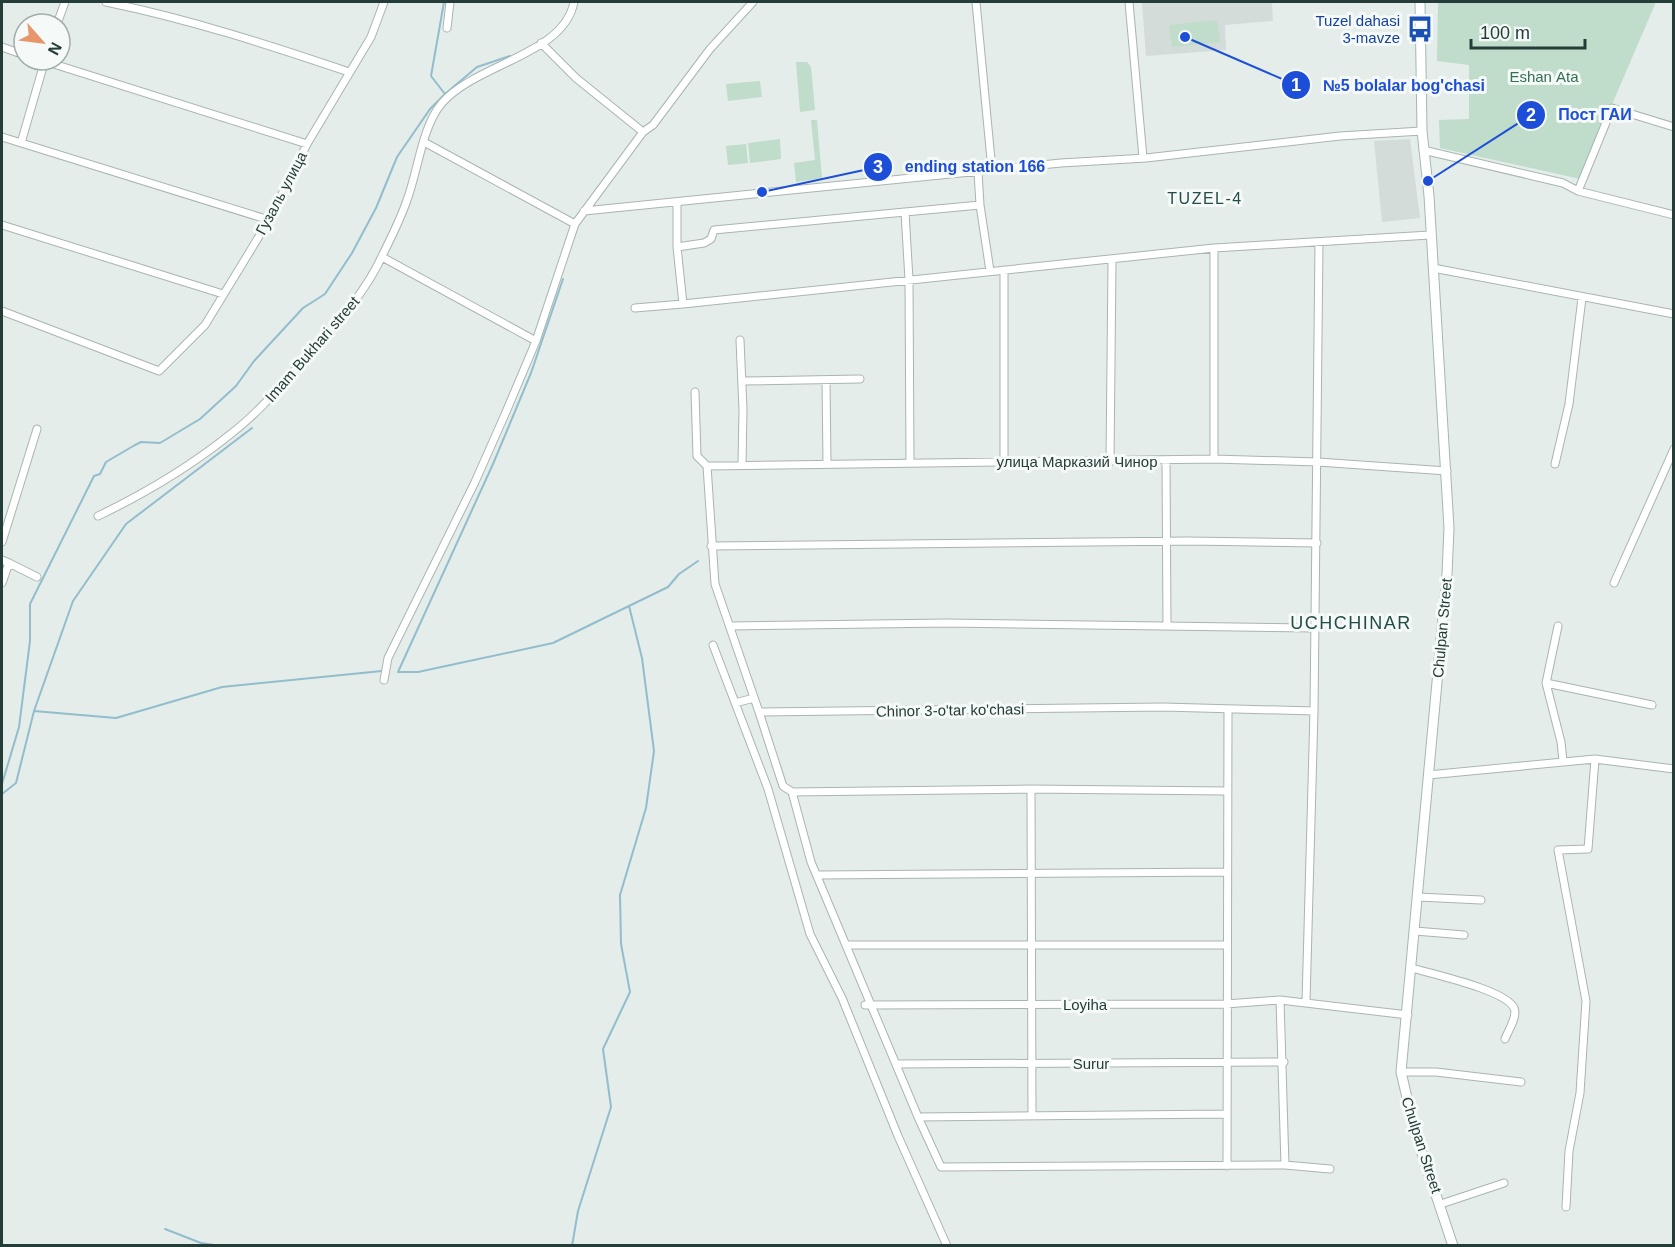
<svg xmlns="http://www.w3.org/2000/svg" width="1675" height="1247" font-family="Helvetica,sans-serif">
<style>
.built{fill:#d3dcd9}
.green{fill:#c0dcca}
.lines{fill:none;stroke-linecap:round;stroke-linejoin:round}
.stream{stroke:#92bdcc;stroke-width:2}
.minor-casing{stroke:#a8b5b1;stroke-width:9}
.secondary-casing{stroke:#a4b7b3;stroke-width:11}
.minor{stroke:#fff;stroke-width:7}
.secondary{stroke:#fff;stroke-width:9}
.labels{text-anchor:middle;dominant-baseline:central;stroke-width:6;stroke-linejoin:round;paint-order:stroke}
.transit-label{font-size:15px;fill:#164399;stroke:#f5f9f8;text-anchor:end}
.park-label{font-size:15px;fill:#337152;stroke:#f5f9f8}
.street-label{font-size:15px;fill:#253d39;stroke:#f5f9f8}
.neighbourhood-label{font-size:16px;letter-spacing:1.5px;fill:#234e48;stroke:#f5f9f8}
.quarter-label{font-size:18px;letter-spacing:1.5px;fill:#234e48;stroke:#f5f9f8}
.leader{fill:none;stroke:#1d4ed8;stroke-width:2}
.callout-dot{fill:#1d4ed8;stroke:#f5f9f8;stroke-width:2}
.mark-label{font-size:18px;text-anchor:middle;font-weight:bold;fill:#fff}
.callout-label{font-size:16px;text-anchor:middle;font-weight:bold;fill:#1d4ed8;stroke:#f5f9f8;stroke-width:6;stroke-linejoin:round;paint-order:stroke}
</style>
<rect width="100%" height="100%" fill="#e5edea"/>
<!-- built -->
<path class="built" d="M 1142,2 L 1272,2 L 1273,21 L 1225,25 L 1226,50 L 1146,56 Z
M 1410,139 L 1420,218 L 1382,222 L 1374,141 Z"/>
<!-- green -->
<path class="green" d="M 1438,2 L 1656,2 L 1580,179 L 1440,148 L 1439,120 L 1469,119 L 1469,65 L 1437,61 Z
M 1217,20 L 1220,42 L 1172,47 L 1169,25 Z
M 796,62 L 807,62 L 811,67 L 815,110 L 800,112 Z
M 760,81 L 762,97 L 728,101 L 726,84 Z
M 811,120 L 817,120 L 822,178 L 796,182 L 794,163 L 815,160 Z
M 780,139 L 781,159 L 750,163 L 748,143 Z
M 746,144 L 748,163 L 728,165 L 726,146 Z"/>
<g class="lines">
<!-- stream -->
<path class="stream" d="M 445,94 L 477,67 L 510,56
M 563,279 L 531,373 L 493,464 L 398,672 L 418,672 L 553,643 L 668,587 L 679,574 L 698,561
M 34,711 L 73,601 L 126,524 L 252,428
M 2,784 L 19,727 L 30,641 L 30,604 L 94,476 L 100,474 L 106,462 L 135,445 L 141,442 L 160,443 L 200,419 L 236,386 L 254,361 L 303,308 L 325,294 L 352,253 L 376,208 L 397,157 L 430,109 L 445,94 L 431,76 L 444,2
M 2,794 L 16,783 L 34,711 L 116,718 L 222,687 L 382,671
M 165,1229 L 201,1243 L 221,1246
M 572,1246 L 578,1211 L 611,1107 L 603,1049 L 630,992 L 621,944 L 620,895 L 646,808 L 654,751 L 642,658 L 629,606"/>
<!-- minor casing -->
<g class="minor-casing">
<path id="minor" d="M 106,2 C 189,19 269,45 349,72
M 976,2 L 992,170
M 1129,2 L 1143,158
M 57,24 L 65,2
M 447,28 L 450,2
M 541,43 L 576,78 L 643,132
M 2,47 L 24,55
M 41,60 L 307,144
M 2,137 L 269,220
M 424,142 L 575,224
M 21,143 L 45,60
M 1423,150 L 1563,183 L 1578,191 L 1674,215
M 978,172 L 980,205 L 990,271
M 1578,191 L 1612,108 L 1674,127
M 677,202 L 677,247 L 683,304 L 1214,248 L 1430,235
M 584,211 L 1061,163 L 1146,158 L 1340,136 L 1422,131
M 2,225 L 223,294
M 677,247 L 704,243 L 711,239 L 714,230 L 905,212
M 382,257 L 536,341
M 1433,268 L 1674,314
M 1004,270 L 1004,461
M 635,308 L 683,304
M 2,311 L 159,371 L 205,325 L 269,220 L 307,144 L 371,37 L 384,2
M 740,340 L 743,410 L 742,464
M 826,380 L 827,463
M 742,381 L 860,379
M 695,392 L 697,456 L 707,466 L 715,584 L 759,712 L 1163,707 L 1314,711
M 1214,459 L 1214,248
M 1166,461 L 1167,625
M 1110,462 L 1112,261
M 910,463 L 909,280 L 905,212 L 980,205
M 1555,464 L 1569,404 L 1582,298
M 707,466 L 1214,459 L 1318,462 L 1447,471
M 98,516 C 146,493 191,466 232,433 C 262,410 286,379 311,352 C 339,321 366,292 383,254 C 392,236 401,218 407,200 C 418,171 422,126 442,103 C 477,63 564,55 574,2
M 2,542 L 37,429
M 711,546 L 1189,541 L 1317,543
M 2,560 L 9,563 L 2,583
M 9,563 L 37,577
M 1614,583 L 1674,449
M 731,626 L 947,623 L 1315,628
M 1558,626 L 1546,683 L 1561,742 L 1563,761
M 713,645 L 768,789 L 810,934 L 842,998 L 898,1136 L 947,1246
M 384,680 L 388,658 L 475,482 L 506,412 L 536,341 L 575,224 L 643,132 L 653,125 L 710,49 L 753,2
M 1546,683 L 1652,705
M 735,703 L 754,698
M 759,712 L 781,780 L 783,786 L 792,792 L 1031,789 L 1226,791
M 1428,775 L 1595,759 L 1674,769
M 1031,789 L 1032,1116
M 792,792 L 811,862 L 918,1117 L 941,1167 L 1285,1165 L 1330,1169
M 818,875 L 1226,872
M 1418,897 L 1481,900
M 1415,931 L 1464,935
M 846,945 L 1226,945
M 1412,968 C 1432,974 1506,990 1514,1008 C 1518,1016 1508,1031 1505,1039
M 1280,1000 L 1285,1165
M 1306,1002 L 1314,711 L 1319,242
M 865,1005 L 1226,1004 L 1280,1000 L 1408,1015
M 897,1064 L 1284,1062
M 1401,1072 L 1436,1072 L 1521,1082
M 918,1117 L 1227,1114
M 1227,1166 L 1228,709
M 1441,1204 L 1504,1183
M 1566,1207 L 1569,1151 L 1580,1093 L 1586,1001 L 1558,850 L 1588,849 L 1595,759"/>
</g>
<!-- secondary casing -->
<g class="secondary-casing">
<path id="secondary" d="M 1420,2 L 1422,131 L 1429,196 L 1449,528 L 1447,574 L 1401,1072 L 1415,1132 L 1453,1246"/>
</g>
<!-- minor -->
<use href="#minor" class="minor"/>
<!-- secondary -->
<use href="#secondary" class="secondary"/>
</g>
<!-- icons -->
<defs>
<g id="bus-bare" transform="scale(2.07)"><path d="M-5-6H5V4H4V6H2V4H-2V6H-4V4H-5ZM-3.5-4V0h7V-4ZM-3.5 1.2v1.5H-2V1.2ZM2 1.2v1.5H3.5V1.2Z" fill="#1a4fb4" stroke="#f5f9f8" stroke-width="2.5" paint-order="stroke"/></g>
</defs>
<g fill-rule="evenodd">
<use href="#bus-bare" x="1420" y="29"/>
</g>
<g class="labels">
<!-- transit labels -->
<g class="transit-label">
<text x="1400" y="20">Tuzel dahasi<tspan x="1400" dy="17">3-mavze</tspan></text>
</g>
<!-- park labels -->
<g class="park-label">
<text x="1544" y="76">Eshan Аta</text>
</g>
<!-- street labels -->
<g class="street-label">
<text transform="translate(281 193) rotate(-62)">Гузаль улица</text>
<text transform="translate(312 349) rotate(-49)">Imam Bukhari street</text>
<text x="1077" y="461">улица Марказий Чинор</text>
<text transform="translate(1442 628) rotate(-85)">Chulpan Street</text>
<text transform="translate(950 710) rotate(-1)">Chinor 3-o'tar ko'chasi</text>
<text x="1085" y="1004">Loyiha</text>
<text x="1091" y="1063">Surur</text>
<text transform="translate(1422 1145) rotate(72)">Chulpan Street</text>
</g>
<!-- neighbourhood labels -->
<g class="neighbourhood-label">
<text x="1205" y="198">TUZEL-4</text>
</g>
<!-- quarter labels -->
<g class="quarter-label">
<text x="1351" y="623">UCHCHINAR</text>
</g>
</g>
<!-- callouts -->
<path class="leader" d="M1185 37L1296 85M1428 181L1531 115M762 192L878 167"/>
<g class="callout-dot">
<circle cx="1185" cy="37" r="6"/>
<circle cx="1428" cy="181" r="6"/>
<circle cx="762" cy="192" r="6"/>
<circle cx="1296" cy="85" r="15"/>
<circle cx="1531" cy="115" r="15"/>
<circle cx="878" cy="167" r="15"/>
</g>
<g class="mark-label">
<text x="1296" y="91">1</text>
<text x="1531" y="121">2</text>
<text x="878" y="173">3</text>
</g>
<g class="callout-label">
<text x="1404" y="91">№5 bolalar bog'chasi</text>
<text x="1595" y="120">Пост ГАИ</text>
<text x="975" y="172">ending station 166</text>
</g>
<!-- border -->
<rect width="1675" height="1247" fill="none" stroke="#253d39" stroke-width="6"/>
<!-- north arrow -->
<g transform="translate(42 42) rotate(118)"><circle r="28" fill="#f5f9f8" stroke="#a2aeac" stroke-width="1.5"/>
<path d="M0-4.5L10 22L0 15L-10 22Z" fill="#e6966a"/>
<text y="-9" font-size="16" font-weight="bold" text-anchor="middle" fill="#253d39">N</text>
</g>
<!-- scale -->
<path d="M1471 39v9h114v-9" fill="none" stroke="#253d39" stroke-width="3"/>
<text x="1480" y="39" font-size="18" fill="#253d39" stroke="#f5f9f8" stroke-width="4.5" paint-order="stroke">100 m</text>
</svg>
